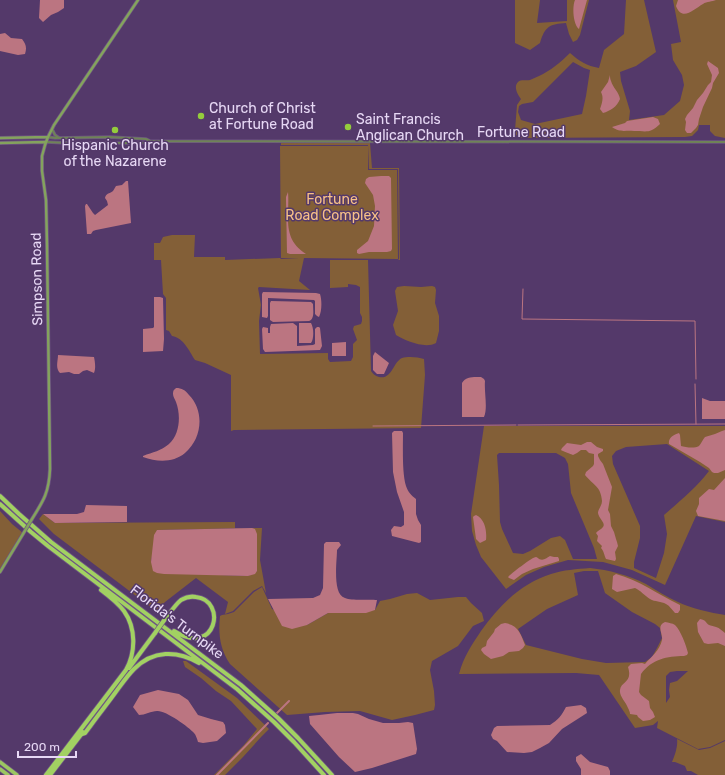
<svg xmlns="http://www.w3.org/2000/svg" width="725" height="775" font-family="Rubik,sans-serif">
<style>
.green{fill:#835f37;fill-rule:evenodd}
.water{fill:#bb7581}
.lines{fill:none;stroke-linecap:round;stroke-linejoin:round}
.stream{stroke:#bb7581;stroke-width:1}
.canal{stroke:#bb7581;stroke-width:2}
.tertiary-casing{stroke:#6e5683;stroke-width:3.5}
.secondary-casing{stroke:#6e5683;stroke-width:4}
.trunk-casing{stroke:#6e5683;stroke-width:5}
.motorway-casing{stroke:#6e5683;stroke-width:5.5}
.tertiary{stroke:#6f8357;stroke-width:2}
.secondary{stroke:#84a35d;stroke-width:2.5}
.trunk{stroke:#9bc661;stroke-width:3.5}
.motorway{stroke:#a2d162;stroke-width:4}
.secondary-bridge-casing{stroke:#6e5683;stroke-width:4;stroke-linecap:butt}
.motorway-bridge-casing{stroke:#6e5683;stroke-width:5.5;stroke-linecap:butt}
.secondary-bridge{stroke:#84a35d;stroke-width:2.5}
.motorway-bridge{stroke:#a2d162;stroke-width:4}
.poi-dot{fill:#94cc3c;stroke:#54396a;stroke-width:1.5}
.labels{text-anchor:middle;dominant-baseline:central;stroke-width:3;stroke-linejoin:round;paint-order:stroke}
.poi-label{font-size:14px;fill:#e7d8f5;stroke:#54396a;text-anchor:start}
.street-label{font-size:14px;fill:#e7d8f5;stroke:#54396a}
.park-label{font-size:14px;fill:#f7c187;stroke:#54396a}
</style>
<rect width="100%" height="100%" fill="#54396a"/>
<!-- green -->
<path class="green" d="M 515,0 L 540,0 L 537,23 L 567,21 L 567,0 L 589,0 L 580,35 L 577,40 L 573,42 L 569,34 L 566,23 C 550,24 545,26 540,43 L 530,50 L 515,43 Z
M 626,0 L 644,0 L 656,52 L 636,66 L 620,72 L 621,81 L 630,111 L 629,120 L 664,115 L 680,101 L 684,85 L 682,75 L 673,60 L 671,44 L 681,42 L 673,0 L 725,0 L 725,138 L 715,136 L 710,131 L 710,125 L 699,125 L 698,130 L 692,136 L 685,137 L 520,138 L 515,134 L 515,130 L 517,105 L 521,99 C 518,95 513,87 518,82 C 521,79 526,81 530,80 C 533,79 536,77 539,76 C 550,71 561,62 570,53 C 579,61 587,66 599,68 L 604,50 L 624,34 ZM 573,62 L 584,68 L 590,70 L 586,96 L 582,114 L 535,124 L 521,120 L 518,112 L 519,106 L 522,104 L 533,102 Z
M 281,143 L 370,143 L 372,168 L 399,168 L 400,260 L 395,260 L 398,260 L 399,259 L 398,169 L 369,169 L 368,145 L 281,145 Z
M 280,146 L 368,146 L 368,170 L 397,170 L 398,259 L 304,258 L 299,281 L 310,290 L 259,287 L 258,288 L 261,305 L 259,321 L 260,354 L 328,353 L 328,359 L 330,362 L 351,361 L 353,357 L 353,344 L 357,340 L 353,329 L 354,326 L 361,324 L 362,321 L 362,317 L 360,313 L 360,287 L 356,285 L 348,284 L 348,287 L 330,288 L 330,260 L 368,260 L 371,371 C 373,374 375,376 379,377 C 392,380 393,362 402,358 C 408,356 418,357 424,359 L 425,375 L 421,428 L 234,430 L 231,431 L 231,375 L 205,363 L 195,360 C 189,351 184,338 172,336 L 169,331 L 166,330 L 166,298 L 163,294 L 161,260 L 154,260 L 154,243 L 160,243 L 163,237 L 172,235 L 195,235 L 194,257 L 225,257 L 225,260 L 280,258 L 281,259 L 299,259 L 281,258 Z
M 404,286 L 421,287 L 432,286 L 435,287 L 436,290 L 435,303 L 439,316 L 439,331 L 436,343 C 425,349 406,341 396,335 L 393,325 L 398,311 L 395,291 L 397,287 Z
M 484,426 L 725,426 L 725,522 L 696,516 L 665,585 L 632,570 L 603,562 L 568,560 L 544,567 L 526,575 L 506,589 L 481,557 L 476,545 L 472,531 L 471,514 ZM 667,444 L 709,471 C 696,488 680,501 664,515 L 667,534 L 664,553 L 656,578 L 634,568 L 634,562 L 640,538 L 640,526 L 613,464 L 612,456 L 616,451 L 626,447 ZM 499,453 L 556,453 L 565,458 L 568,464 L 571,493 L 594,548 L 597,559 L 573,559 L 565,540 L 560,536 L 551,538 L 530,551 L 523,554 L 513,553 L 502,529 L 500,522 L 499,485 L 497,455 Z
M 0,511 L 12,524 L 23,533 L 0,571 Z
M 43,514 L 55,523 L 235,522 L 235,528 L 262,528 L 260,560 L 266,593 L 262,586 L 253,591 L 233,611 L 225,614 L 228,602 L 196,578 L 165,602 L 156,611 L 54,534 L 39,519 ZM 252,528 L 257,571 L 248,576 L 219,575 L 151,562 L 157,530 Z
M 590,568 C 609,570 628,575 646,584 C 656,590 667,597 678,602 C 690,608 711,613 725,615 L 725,740 L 710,747 L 698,749 L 657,728 L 658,721 L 653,725 L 635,728 L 599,675 L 576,673 L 459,674 C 464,656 471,646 481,631 C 500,605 520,584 551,574 C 563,570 577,569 590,568 ZM 584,571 L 598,571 L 605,593 L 632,612 L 655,624 L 660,628 L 662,638 L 657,648 L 652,657 L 645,662 L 606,663 L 582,659 L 526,645 L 518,629 L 547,609 L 578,595 L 574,573 ZM 677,671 L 688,671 L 677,681 L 670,683 L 669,690 L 670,697 L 666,703 L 666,676 L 670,672 Z
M 262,587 L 272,609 L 307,625 L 328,613 L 375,610 L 380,601 L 390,599 L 407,594 L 417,593 L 430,600 L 458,597 L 466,597 L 471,603 L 482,613 L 484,621 L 473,626 L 458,646 L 432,661 L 430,670 L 434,691 L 435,705 L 434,710 L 415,715 L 392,720 L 360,711 L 325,712 L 287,715 L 230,664 C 220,649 218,634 220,616 L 222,615 L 228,614 L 234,612 L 254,592 Z
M 183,661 L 186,661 L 237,698 L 269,729 L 262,736 L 243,757 L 225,775 L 214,775 L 244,745 L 257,729 L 231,701 L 216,691 L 201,678 L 185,667 Z
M 677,739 L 699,750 L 710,748 L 725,741 L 725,775 L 698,775 L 691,771 L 687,771 L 685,766 L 675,762 L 672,762 C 675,755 678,746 677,739 Z"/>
<!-- water -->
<path class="water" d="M 40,0 L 64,0 L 64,8 L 58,12 L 51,15 L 43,22 L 39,18 Z
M 575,0 L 587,0 L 579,29 C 573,24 572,7 575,0 Z
M 678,0 L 716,0 C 712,2 707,1 703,4 C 694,9 682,22 676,6 Z
M 5,33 L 11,38 L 22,39 C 26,44 27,48 25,54 L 18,55 L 0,51 L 0,34 Z
M 708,61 L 718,68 L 719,73 L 713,83 L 712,88 L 703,107 L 699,119 L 698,125 L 696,128 L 691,133 L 687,133 L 685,130 L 686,122 L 685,119 L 687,115 L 693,108 L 697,100 L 703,93 L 708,85 L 711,82 L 712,75 L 707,64 Z
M 610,75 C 610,77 610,79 611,81 C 613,88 619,92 620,99 C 617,107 610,111 603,113 L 600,109 C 602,103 604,98 601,92 L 608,82 Z
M 653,117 L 658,119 L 660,124 C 650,134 646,131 634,131 C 624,130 621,133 612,127 L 625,123 L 627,121 Z
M 381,176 L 389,176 L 391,178 L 392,249 L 391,251 L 387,252 L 369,252 L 359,254 L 357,253 L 357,250 L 368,241 L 374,226 L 375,206 L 373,195 L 365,183 L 366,179 L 369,177 Z
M 126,181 L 128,181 L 131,223 L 96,230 L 93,231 L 91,234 L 87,234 L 85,206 L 86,204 L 87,204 L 93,213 L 95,215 L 108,205 L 107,201 L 105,198 C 106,193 109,194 113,191 L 116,186 L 122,185 Z
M 288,192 C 290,216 281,238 306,254 L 290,254 L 287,253 L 286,201 L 286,197 Z
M 263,292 L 316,293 L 320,294 C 322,300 322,311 319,317 L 317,316 L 315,314 L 315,301 L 314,300 L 268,298 L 268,316 L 267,318 L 262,317 L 262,294 Z
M 154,297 L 160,297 L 163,298 L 164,339 L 163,351 L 143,352 L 143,329 L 153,328 L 154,327 Z
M 271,301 L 311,302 L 313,304 C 313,310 315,319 309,321 L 273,322 L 270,320 L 270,303 Z
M 293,323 L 297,326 L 297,346 L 313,345 L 315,344 L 315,329 L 317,327 L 319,327 L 320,328 L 322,346 L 320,350 L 265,352 L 263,349 L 262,329 L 263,327 L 268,328 L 268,333 L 270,333 L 270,327 L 271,324 Z
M 299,323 L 311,323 C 314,328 314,339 311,343 L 299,343 Z
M 346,342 L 346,356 L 332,356 L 332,343 Z
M 375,352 L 389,363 L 384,374 L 377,374 L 373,370 L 373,356 Z
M 58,355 L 94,357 C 95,362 96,368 94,373 L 87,370 L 83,371 L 79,374 L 74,374 L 69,372 L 60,373 C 55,368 58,361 58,355 Z
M 481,377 L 484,379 L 485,381 C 484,392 488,408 484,417 L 462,417 L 462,383 C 466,376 474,377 481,377 Z
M 176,388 C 182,388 185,390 189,395 C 205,411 202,439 185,453 C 173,463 157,462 143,457 L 143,456 C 153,452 161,451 169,444 C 180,434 181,415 176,402 C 175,399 173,397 173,394 C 173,390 174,390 176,388 Z
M 702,398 L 710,401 L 725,401 L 725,419 L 702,419 Z
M 725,430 L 725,470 L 718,473 L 714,473 L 712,472 L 709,468 L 700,462 L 669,444 C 668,438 673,435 679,433 L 680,435 L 681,446 C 685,447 694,449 699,446 C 701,444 703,439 705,437 L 715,434 L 722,431 Z
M 394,431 L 402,431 L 403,433 C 403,448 402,473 406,486 C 408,492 411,495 416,499 L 416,514 L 418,520 L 421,525 L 421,542 L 419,543 L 392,536 L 391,530 L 394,526 L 401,527 L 404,525 L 404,512 L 397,492 L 393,472 L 392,433 Z
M 587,442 L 591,442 L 597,447 L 603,449 L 603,451 L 598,454 L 598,456 L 600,460 L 603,464 L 612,487 L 608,510 L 610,514 L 611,526 L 614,532 L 616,539 L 617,542 L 618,546 L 615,552 L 616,559 L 615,561 L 606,559 C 604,555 604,551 601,548 L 602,546 L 597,541 L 598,536 L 596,533 C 598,530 601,530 603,527 C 606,523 599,519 598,513 C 598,509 602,506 602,501 C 601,486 593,485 585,475 L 586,472 L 593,466 L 594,464 L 594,454 L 589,453 L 586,450 L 581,450 L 577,453 L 573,455 C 571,454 562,451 561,450 L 562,448 L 567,443 L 581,445 Z
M 725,478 L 725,521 L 698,516 L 696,511 L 699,504 L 699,498 L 709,489 L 714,490 Z
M 86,505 L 127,506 L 127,522 L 55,523 L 43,514 L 77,514 L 84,512 Z
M 476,515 C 485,519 487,531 486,540 L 480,543 L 476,539 L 473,517 L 474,516 Z
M 252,528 L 255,529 L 257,534 L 257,571 L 255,574 L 248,576 L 164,574 L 157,573 L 153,571 L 151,562 L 154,535 L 157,530 Z
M 326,542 L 339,542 L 341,545 L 337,550 C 337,561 332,594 345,598 C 352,601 369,599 377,600 L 375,610 L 366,613 L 328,613 L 307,625 L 292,629 L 282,626 L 268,599 L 313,598 L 320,595 L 323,588 L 324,544 Z
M 550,556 L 554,557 L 558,557 L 559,559 L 559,561 L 533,569 L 522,574 L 514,580 L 509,578 L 508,577 C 511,574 532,557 536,557 C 537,557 538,558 539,559 C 544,561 546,558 550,556 Z
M 616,574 C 639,580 659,595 680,605 L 680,610 L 678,613 L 675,613 C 672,610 670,606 666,604 C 661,601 655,602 650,599 C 645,596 640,590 635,588 L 617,592 L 612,589 L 613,576 Z
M 700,619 C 706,620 705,622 709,625 C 711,626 714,626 716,627 C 720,628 722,631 725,633 L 725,646 L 718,643 L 708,644 L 704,643 L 698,632 L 697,623 Z
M 665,622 C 669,623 672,623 675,625 C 681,631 686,645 688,653 L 687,655 L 684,656 C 667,656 652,659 641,674 L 639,692 L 641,695 L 649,701 L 650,708 L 653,712 L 655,717 L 650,720 L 643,721 L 638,717 L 637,715 L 630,714 C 630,712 629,710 628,708 C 626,702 619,696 620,690 C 621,681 633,683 628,667 L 631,664 L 642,663 L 645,664 C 651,657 660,650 662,640 C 663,633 656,626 665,622 Z
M 505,623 C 518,625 521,634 525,645 L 523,648 L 519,651 L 509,652 L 503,656 L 491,659 L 484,654 L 481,650 L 482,648 L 486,646 L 487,641 L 494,632 L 495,629 L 501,624 Z
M 158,690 L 179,694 L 188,700 L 198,715 L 211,719 L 223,722 L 225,725 L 226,733 L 217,741 L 203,743 L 198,742 C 197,739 196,735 194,733 C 189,727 165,710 157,711 C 151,711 145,715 139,715 L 133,707 L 140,695 Z
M 581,705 L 586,708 L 587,713 L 562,729 L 549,743 L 540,748 L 532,752 L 524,753 L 507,752 L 497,741 L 493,739 L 491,735 L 494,728 L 497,726 L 550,725 C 558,720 562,715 566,707 Z
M 337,713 L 353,713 L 358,714 L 369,719 L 383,723 L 399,723 L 408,722 L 413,723 L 417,749 L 416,754 L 372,768 L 355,772 L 339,757 L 310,724 L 309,716 L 319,715 Z
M 581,754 L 590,762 L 608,767 L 610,771 L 610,775 L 581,775 L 581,769 L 576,761 L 576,757 Z"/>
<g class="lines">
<!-- stream -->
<path class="stream" d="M 523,289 L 522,319 L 695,321 L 696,379
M 695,384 L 696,424
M 518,425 L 725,424
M 373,426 L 516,425"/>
<!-- canal -->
<path class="canal" d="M 277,713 L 289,701
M 217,775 L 268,723"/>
<!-- tertiary casing -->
<g class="tertiary-casing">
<path id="tertiary" d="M 52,129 L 55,135 L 59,138
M 48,137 L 55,138 L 110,137 L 146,139 L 150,141 L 725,142
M 46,142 L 68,143 L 146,143 L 150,141"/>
</g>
<!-- secondary casing -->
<g class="secondary-casing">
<path id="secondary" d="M 0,138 L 48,137
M 0,143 L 45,142
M 32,519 C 44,500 49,492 50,469 L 47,245 L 46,200 L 42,171 L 42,156 L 45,145 L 48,137 L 54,125 L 138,0
M 0,572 L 23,534"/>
</g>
<!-- trunk casing -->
<g class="trunk-casing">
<path id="trunk" d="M 0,762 L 17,775
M 0,769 L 8,775"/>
</g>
<!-- motorway casing -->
<g class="motorway-casing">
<path id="motorway" d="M 0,496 L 19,514 L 51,542 L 241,685 L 278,718 L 298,738 L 332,775
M 0,504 L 31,532 L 48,546 L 237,689 L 274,722 L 294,742 L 324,775
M 165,619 C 170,613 175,605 181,600 C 186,597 191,596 196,597 C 227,600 217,658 174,631
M 129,668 L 155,633
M 82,734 L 85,733 L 91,725 C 99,714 107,704 115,693 C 121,685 127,676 134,669 C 153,650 177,650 199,663
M 46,775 L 126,670 C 136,652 136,628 124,611 C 118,603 109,596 101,590
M 50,775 L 83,732"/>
</g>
<!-- tertiary -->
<use href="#tertiary" class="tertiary"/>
<!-- secondary -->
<use href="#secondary" class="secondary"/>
<!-- trunk -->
<use href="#trunk" class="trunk"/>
<!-- motorway -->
<use href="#motorway" class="motorway"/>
<!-- secondary-bridge casing -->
<g class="secondary-bridge-casing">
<path id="secondary-bridge" d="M 23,534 L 32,519"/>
</g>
<!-- motorway-bridge casing -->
<g class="motorway-bridge-casing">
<path id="motorway-bridge" d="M 155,633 L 165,619"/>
</g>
<!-- secondary-bridge -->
<use href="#secondary-bridge" class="secondary-bridge"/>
<!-- motorway-bridge -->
<use href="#motorway-bridge" class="motorway-bridge"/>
</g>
<!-- markers -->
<g class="poi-dot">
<circle cx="201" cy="116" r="4"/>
<circle cx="348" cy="127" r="4"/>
<circle cx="115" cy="130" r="4"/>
</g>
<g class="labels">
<!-- poi labels -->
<g class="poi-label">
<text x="209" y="108">Church of Christ<tspan x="209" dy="16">at Fortune Road</tspan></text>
<text x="356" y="119">Saint Francis<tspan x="356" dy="16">Anglican Church</tspan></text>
<text x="115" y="145" text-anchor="middle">Hispanic Church<tspan x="115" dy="16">of the Nazarene</tspan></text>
</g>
<!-- street labels -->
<g class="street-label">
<text x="521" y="132">Fortune Road</text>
<text transform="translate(37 279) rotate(-91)">Simpson Road</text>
<text transform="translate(177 622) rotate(37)">Florida's Turnpike</text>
</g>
<!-- park labels -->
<g class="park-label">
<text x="332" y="199">Fortune<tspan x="332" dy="16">Road Complex</tspan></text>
</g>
</g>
<!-- scale -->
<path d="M18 751v6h58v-6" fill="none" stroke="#e7d8f5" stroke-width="2"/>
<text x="24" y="751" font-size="12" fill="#e7d8f5" stroke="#54396a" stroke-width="3" paint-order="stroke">200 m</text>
</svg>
